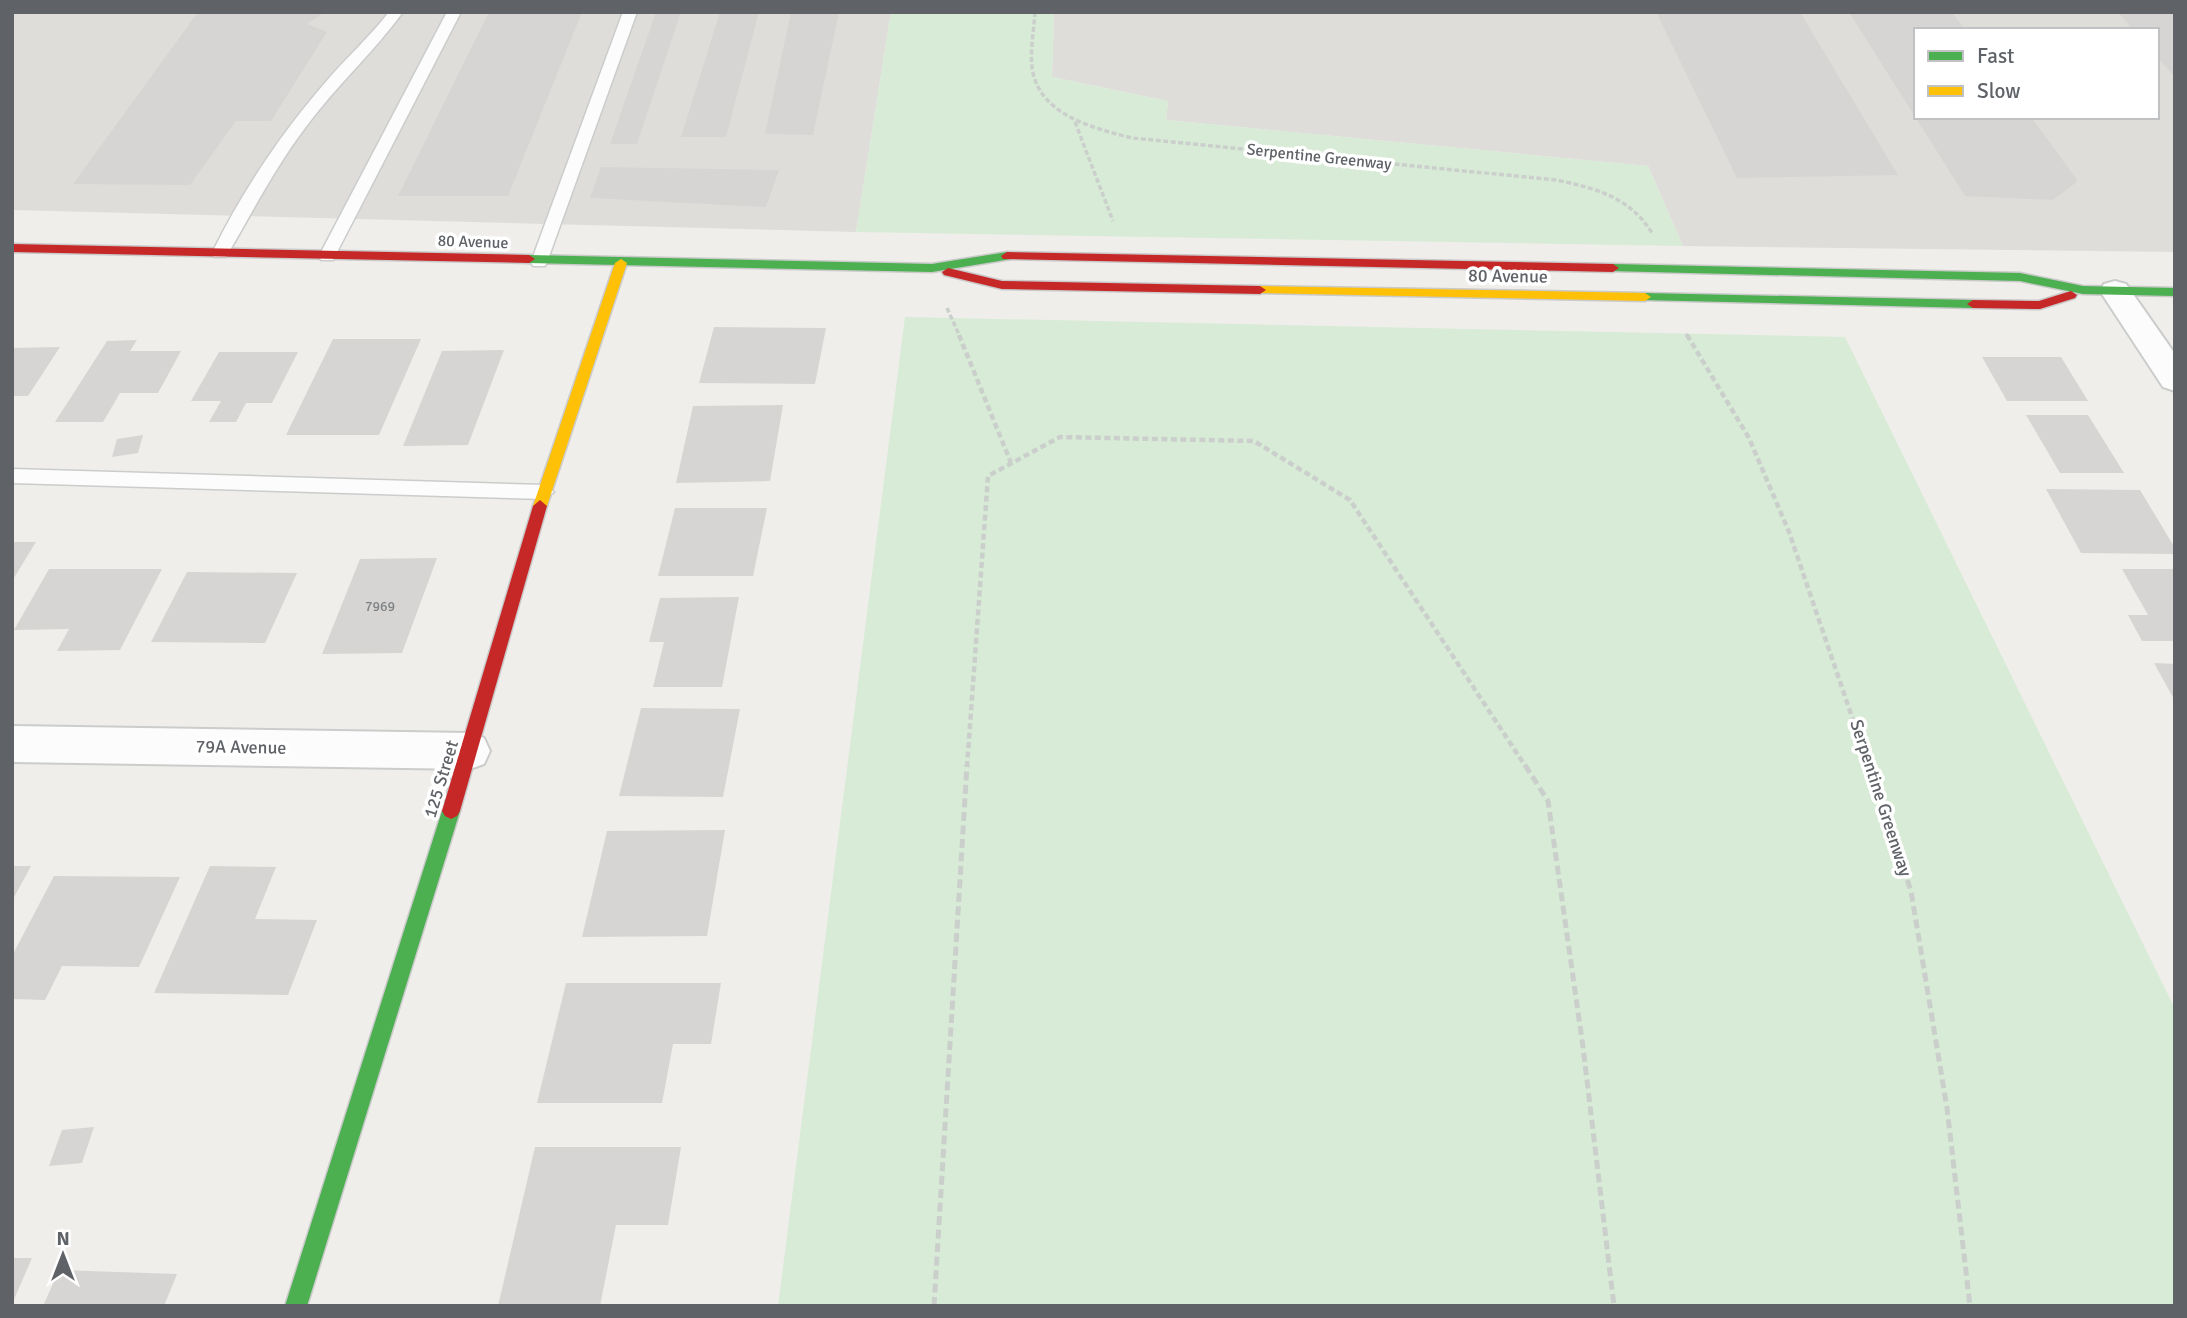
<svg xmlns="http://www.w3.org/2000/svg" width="2187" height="1318" font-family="Signika,sans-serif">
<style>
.industrial{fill:#dfddda;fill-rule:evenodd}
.green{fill:#d8ebd6}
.building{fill:#d6d5d3}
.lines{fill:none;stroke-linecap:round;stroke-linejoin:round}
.lane-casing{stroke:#cbcccc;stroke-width:3}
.street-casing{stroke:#cbcccc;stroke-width:4}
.fast-casing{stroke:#cacacb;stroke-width:3}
.slow-casing{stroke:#cacacb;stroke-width:3}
.jam-casing{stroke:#cacacb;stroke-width:3}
.path-far2{stroke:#cacfcc;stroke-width:3.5;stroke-dasharray:5 2.5;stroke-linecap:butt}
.path-far1{stroke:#cacfcc;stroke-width:4.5;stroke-dasharray:6 3.5;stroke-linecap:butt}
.path{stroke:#cacfcc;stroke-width:5;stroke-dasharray:9 4.5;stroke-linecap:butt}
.lane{fill:#fdfcfc;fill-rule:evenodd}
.street{fill:#fdfcfc;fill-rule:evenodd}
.fast{fill:#4caf50;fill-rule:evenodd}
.slow{fill:#ffc107;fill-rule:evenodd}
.jam{fill:#c62828;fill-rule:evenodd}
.labels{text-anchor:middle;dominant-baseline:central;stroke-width:7;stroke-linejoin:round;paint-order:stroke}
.number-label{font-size:14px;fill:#7e8184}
.far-street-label{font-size:16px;fill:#5f6368;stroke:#fff}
.street-label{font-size:18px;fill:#5f6368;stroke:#fff}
</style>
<rect width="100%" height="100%" fill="#efeeea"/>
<!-- industrial -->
<path class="industrial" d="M 12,12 L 891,12 L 856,232 L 12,210 Z
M 1054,12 L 2175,12 L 2175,252 L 1683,246 L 1648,166 L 1166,120 L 1168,101 L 1052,77 ZM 1916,30 L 2157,30 L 2157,117 L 1916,117 Z"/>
<!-- green -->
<path class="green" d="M 891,12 L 1054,12 L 1052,77 L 1168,101 L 1166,120 L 1648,166 L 1683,246 L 856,232 Z
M 905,317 L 1845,337 L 2175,1009 L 2175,1306 L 778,1306 Z"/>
<!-- building -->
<path class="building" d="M 198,12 L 325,12 L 307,24 L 327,32 L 271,121 L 236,121 L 190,185 L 73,184 Z
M 489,12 L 582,12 L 508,196 L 398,196 Z
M 656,12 L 681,12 L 637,144 L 610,144 Z
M 720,12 L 759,12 L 726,137 L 681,137 Z
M 791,12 L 839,12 L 813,135 L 765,134 Z
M 1656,12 L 1800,12 L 1898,175 L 1737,178 Z
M 1849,12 L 1952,12 L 1965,30 L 1916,30 L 1916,117 L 2031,117 L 2078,181 L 2053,200 L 1965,196 Z
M 2118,12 L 2175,12 L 2175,77 L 2157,57 L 2157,30 L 2133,30 Z
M 601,167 L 779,170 L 766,207 L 590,198 Z
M 714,327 L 826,328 L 815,384 L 699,383 Z
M 333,339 L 421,339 L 379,435 L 286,435 Z
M 137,340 L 130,351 L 181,351 L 158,393 L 120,393 L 103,422 L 55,422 L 107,341 Z
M 60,347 L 28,396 L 12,396 L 12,348 Z
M 504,350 L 468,445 L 403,446 L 442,351 Z
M 219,352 L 298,352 L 272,403 L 246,403 L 236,422 L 209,422 L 221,401 L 191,401 Z
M 1982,357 L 2061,357 L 2088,401 L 2007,401 Z
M 783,405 L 770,481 L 676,483 L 693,406 Z
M 2026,415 L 2088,415 L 2124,473 L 2060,473 Z
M 143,435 L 138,453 L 112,457 L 117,439 Z
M 2046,489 L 2140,490 L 2175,548 L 2175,554 L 2081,553 Z
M 675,508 L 767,508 L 753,576 L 658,576 Z
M 12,542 L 36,542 L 12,581 Z
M 437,558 L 402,653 L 322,654 L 360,559 Z
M 49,569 L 162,569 L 120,650 L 57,651 L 69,629 L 14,630 Z
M 2122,569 L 2175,569 L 2175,641 L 2142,641 L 2128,615 L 2148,615 Z
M 187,572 L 297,573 L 265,643 L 151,642 Z
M 739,597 L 722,687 L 653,687 L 664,642 L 649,642 L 660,598 Z
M 2154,663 L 2175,664 L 2175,701 Z
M 641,708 L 740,709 L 723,797 L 619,796 Z
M 725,830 L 707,936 L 582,937 L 607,831 Z
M 12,866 L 31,866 L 12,901 Z
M 210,866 L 276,867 L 255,919 L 317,920 L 288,995 L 154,993 Z
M 54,876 L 180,877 L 139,967 L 62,966 L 45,1000 L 12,999 L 12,956 Z
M 566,983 L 721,983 L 711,1044 L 673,1044 L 662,1103 L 537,1103 Z
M 94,1127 L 82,1163 L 49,1166 L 62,1130 Z
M 535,1147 L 681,1147 L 668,1225 L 616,1225 L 600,1306 L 498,1306 Z
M 12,1258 L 32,1258 L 12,1304 Z
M 59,1270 L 177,1274 L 164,1306 L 43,1306 Z"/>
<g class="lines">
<!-- lane casing -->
<g class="lane-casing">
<path id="lane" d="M 389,12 L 403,12 C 373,53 335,87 305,128 C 274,169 252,213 226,257 L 214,257 L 212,253 C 242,192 280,135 324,84 C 345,59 369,38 389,12 Z
M 447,12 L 461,12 L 335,256 L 333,260 L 321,260 L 319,256 Z
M 623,12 L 637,12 L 547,262 L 545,266 L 533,266 L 531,262 Z
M 12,469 L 544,485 L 554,492 L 544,499 L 12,483 Z"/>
</g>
<!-- street casing -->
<g class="street-casing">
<path id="street" d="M 2115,281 L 2126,284 L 2175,354 L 2175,391 L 2163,387 L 2100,291 L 2104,284 Z
M 12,726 L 470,733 L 484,738 L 490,751 L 484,764 L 470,769 L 12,762 Z"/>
</g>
<!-- fast casing -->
<g class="fast-casing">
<path id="fast" d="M 1007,252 L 1013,256 L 1011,259 L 932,272 L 529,263 L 523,259 L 529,255 L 932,264 Z
M 1613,264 L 2020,273 L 2083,286 L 2175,288 L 2175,296 L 2083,294 L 2020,281 L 1609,271 L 1607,268 Z
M 1645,293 L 1973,300 L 1979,304 L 1973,308 L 1641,300 L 1639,297 Z
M 451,803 L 457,806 L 460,811 L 307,1306 L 285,1306 L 442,811 L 445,806 Z"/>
</g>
<!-- slow casing -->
<g class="slow-casing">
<path id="slow" d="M 621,259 L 627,263 L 547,506 L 545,510 L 535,510 L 533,506 L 615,263 Z
M 1260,286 L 1645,293 L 1651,297 L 1645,301 L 1256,293 L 1254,290 Z"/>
</g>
<!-- jam casing -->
<g class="jam-casing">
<path id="jam" d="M 12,244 L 529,255 L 535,259 L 529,263 L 12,252 Z
M 1007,252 L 1613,264 L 1619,268 L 1613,272 L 1003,259 L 1001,256 Z
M 948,268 L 1002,281 L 1260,286 L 1266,290 L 1260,294 L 1002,289 L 944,275 L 942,272 Z
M 2071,291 L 2077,295 L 2075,298 L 2040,309 L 1973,308 L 1967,304 L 1973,300 L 2039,301 Z
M 540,500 L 547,506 L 460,811 L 457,816 L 451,819 L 445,816 L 442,811 L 533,506 Z"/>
</g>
<!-- path-far2 -->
<path class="path-far2" d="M 1035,12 C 1034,30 1030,49 1032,67 C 1038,115 1093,128 1132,138 L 1556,180 C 1595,188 1630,197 1652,233
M 1075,122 L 1113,221
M 947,308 L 960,337
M 1686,334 L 1688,337"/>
<!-- path-far1 -->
<path class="path-far1" d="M 959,335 L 1011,463
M 1687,335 L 1749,438 L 1789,532 L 1869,767
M 967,767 L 988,476 L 1060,437 L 1254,441 L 1350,500 L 1526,767"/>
<!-- path -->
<path class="path" d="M 1525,765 L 1548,801 L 1583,1047 L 1614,1306
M 1868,765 L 1911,891 L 1947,1108 L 1970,1306
M 934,1306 L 967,765"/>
<!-- lane -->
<use href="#lane" class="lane"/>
<!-- street -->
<use href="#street" class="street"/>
<!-- fast -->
<use href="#fast" class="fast"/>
<!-- slow -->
<use href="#slow" class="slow"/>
<!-- jam -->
<use href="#jam" class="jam"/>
</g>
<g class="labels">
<!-- number labels -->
<g class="number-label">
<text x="380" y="606">7969</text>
</g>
<!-- far-street labels -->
<g class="far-street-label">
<text transform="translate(1319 157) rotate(6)">Serpentine Greenway</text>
<text transform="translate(473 242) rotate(2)">80 Avenue</text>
</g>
<!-- street labels -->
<g class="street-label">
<text transform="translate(1508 276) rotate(1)">80 Avenue</text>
<text transform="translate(241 747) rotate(1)">79A Avenue</text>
<text transform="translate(441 779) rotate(-73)">125 Street</text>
<text transform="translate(1881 798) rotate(72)">Serpentine Greenway</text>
</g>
</g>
<!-- border -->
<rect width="2187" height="1318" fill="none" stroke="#5f6368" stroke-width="28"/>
<!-- legend -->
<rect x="1914" y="28" width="245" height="91" fill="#ffffff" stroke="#bfc1c3" stroke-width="2"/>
<rect x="1928" y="51" width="35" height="10" fill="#4caf50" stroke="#bfc1c3" stroke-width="2"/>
<text x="1977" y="63" font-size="21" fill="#5f6368">Fast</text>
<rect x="1928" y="86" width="35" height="10" fill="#ffc107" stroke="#bfc1c3" stroke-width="2"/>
<text x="1977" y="98" font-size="21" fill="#5f6368">Slow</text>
<!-- north arrow -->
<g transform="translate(63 1255)" stroke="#ffffff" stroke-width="5" paint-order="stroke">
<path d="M0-5L12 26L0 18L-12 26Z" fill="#5f6368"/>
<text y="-10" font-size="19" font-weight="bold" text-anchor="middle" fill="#5f6368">N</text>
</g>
</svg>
